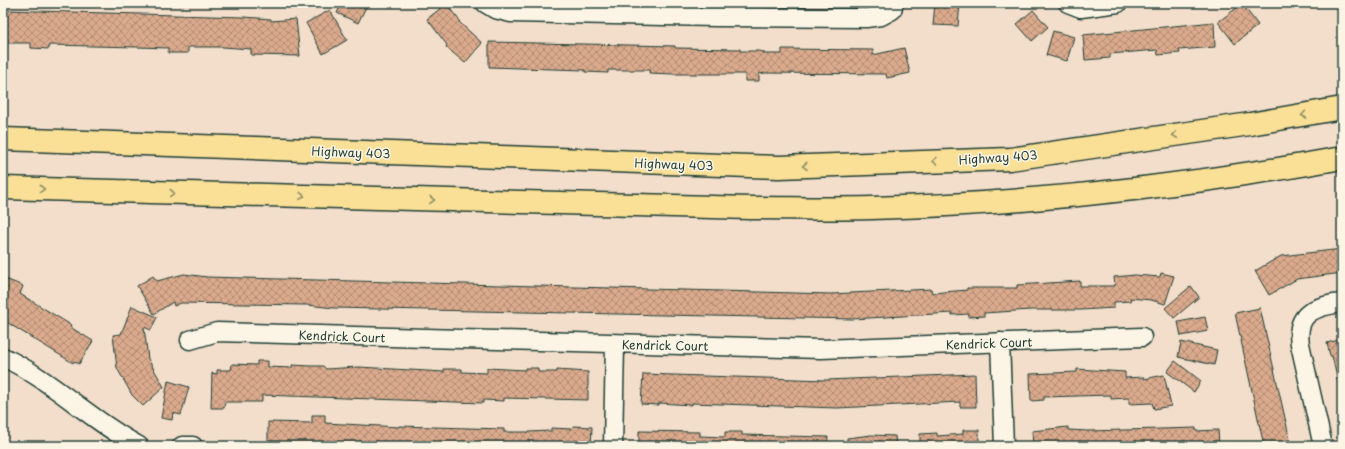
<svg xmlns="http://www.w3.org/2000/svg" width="1345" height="449" font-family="'Playpen Sans',sans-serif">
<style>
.building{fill:url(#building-cross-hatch);stroke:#1f3d34}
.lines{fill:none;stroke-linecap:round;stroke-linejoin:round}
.minor-casing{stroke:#1f3d34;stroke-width:21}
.highway-casing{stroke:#1f3d34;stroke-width:25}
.minor{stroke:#fcf5e5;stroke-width:18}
.highway{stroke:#fadf96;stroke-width:22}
.oneway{stroke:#8c8e65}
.labels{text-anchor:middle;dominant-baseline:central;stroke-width:3;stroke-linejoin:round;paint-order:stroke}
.street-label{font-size:12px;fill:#1f3d34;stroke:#fcf5e5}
</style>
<defs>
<pattern id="building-cross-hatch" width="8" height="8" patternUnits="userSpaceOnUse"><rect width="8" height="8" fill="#dbaa8d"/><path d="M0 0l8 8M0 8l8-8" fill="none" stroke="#b18c74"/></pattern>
</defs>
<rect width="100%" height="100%" fill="#f2decb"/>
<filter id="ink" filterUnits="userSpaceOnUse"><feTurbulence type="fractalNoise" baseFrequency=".025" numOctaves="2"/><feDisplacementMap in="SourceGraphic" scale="8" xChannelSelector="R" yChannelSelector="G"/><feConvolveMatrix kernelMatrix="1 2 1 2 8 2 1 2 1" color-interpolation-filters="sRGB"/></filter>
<g filter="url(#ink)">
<!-- building -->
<path class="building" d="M 342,3 L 368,3 L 358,23 L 337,13 Z
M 935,3 L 960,3 L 958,26 L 933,25 Z
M 446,4 L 460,21 L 459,22 L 482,43 L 465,63 L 446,47 L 447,45 L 427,19 Z
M 1242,4 L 1258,25 L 1235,44 L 1218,22 Z
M 3,10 L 244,17 L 271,19 L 271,21 L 296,19 L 300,56 L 251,55 L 251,49 L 223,47 L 188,47 L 188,53 L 168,53 L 168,48 L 137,47 L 49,45 L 49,49 L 31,48 L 31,43 L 3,43 Z
M 330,10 L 347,40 L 323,54 L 306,23 Z
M 1033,10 L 1048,27 L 1032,41 L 1017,24 Z
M 1214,22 L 1215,47 L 1179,50 L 1180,53 L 1158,55 L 1157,50 L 1110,54 L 1110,58 L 1085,60 L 1083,35 Z
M 1053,31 L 1074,37 L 1067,61 L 1046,55 Z
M 489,42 L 675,46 L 675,48 L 740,49 L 740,51 L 758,51 L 764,52 L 764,54 L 782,54 L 782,49 L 873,50 L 873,55 L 904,48 L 910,73 L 887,78 L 886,74 L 765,73 L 759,74 L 759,81 L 745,81 L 745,74 L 674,74 L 649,73 L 650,70 L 608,70 L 608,73 L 585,72 L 585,70 L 489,67 Z
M 1342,249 L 1342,273 L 1297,279 L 1269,295 L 1255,271 L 1281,256 Z
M 1161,273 L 1174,276 L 1165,304 L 1151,300 L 1130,298 L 1131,301 L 1114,302 L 1114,308 L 1081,310 L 1031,310 L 984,313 L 984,316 L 969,317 L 969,314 L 952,315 L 952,313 L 852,319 L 334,308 L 307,305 L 181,303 L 174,306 L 173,302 L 154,314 L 137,286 L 153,276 L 157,281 L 184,274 L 207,277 L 831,294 L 931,289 L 932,293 L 967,290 L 967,288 L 1017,288 L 1017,285 L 1080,281 L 1080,286 L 1115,286 L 1114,277 L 1135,275 L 1160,277 Z
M 3,278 L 23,286 L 20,294 L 71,325 L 70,327 L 93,341 L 79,364 L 74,361 L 73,363 L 3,320 Z
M 1191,286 L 1199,297 L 1174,318 L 1165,308 Z
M 132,306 L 157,317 L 151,330 L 144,327 L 148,359 L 164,387 L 143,406 L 132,395 L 117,368 L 113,335 L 121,334 Z
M 1260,308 L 1290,440 L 1264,446 L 1235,313 Z
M 1205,317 L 1208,331 L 1181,336 L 1178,322 Z
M 1342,339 L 1342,382 L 1338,382 L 1332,356 L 1330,356 L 1327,343 Z
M 1181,342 L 1217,350 L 1214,365 L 1178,357 Z
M 257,361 L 268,361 L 268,367 L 292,368 L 292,365 L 311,366 L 323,366 L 326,369 L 359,367 L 444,372 L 444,369 L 462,369 L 462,372 L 487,373 L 487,368 L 525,370 L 525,368 L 538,368 L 538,372 L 557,372 L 557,370 L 588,372 L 588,400 L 504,398 L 504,401 L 483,400 L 483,403 L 262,395 L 262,402 L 225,402 L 224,408 L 211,408 L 212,373 L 217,374 L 217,370 L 231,370 L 232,364 L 257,365 Z
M 1175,361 L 1201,381 L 1194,392 L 1167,372 Z
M 1077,369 L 1125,372 L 1125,378 L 1144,377 L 1144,379 L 1164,375 L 1171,406 L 1154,409 L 1152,403 L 1129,404 L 1129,398 L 1111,399 L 1111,395 L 1044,397 L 1044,400 L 1031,401 L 1030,374 L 1077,372 Z
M 643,374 L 826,380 L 975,374 L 976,407 L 960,407 L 960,402 L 837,408 L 692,403 L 692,405 L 659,403 L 659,405 L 641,404 Z
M 168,381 L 189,387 L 181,415 L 173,413 L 172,420 L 161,418 Z
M 312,415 L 325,415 L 325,423 L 399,427 L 399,426 L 504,429 L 504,432 L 529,432 L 551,431 L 551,428 L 572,429 L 573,426 L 592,427 L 591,446 L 268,446 L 268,422 L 312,423 Z
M 1068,427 L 1068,430 L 1088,431 L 1196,428 L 1196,431 L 1218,430 L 1219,446 L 1033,446 L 1032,431 Z
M 963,430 L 979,430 L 979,446 L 920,446 L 920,434 L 937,433 L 937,436 L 963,434 Z
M 639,431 L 700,432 L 700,436 L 725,437 L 725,432 L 742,432 L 742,435 L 828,437 L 827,446 L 639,446 Z
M 871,435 L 895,436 L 896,446 L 847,446 L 847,438 Z"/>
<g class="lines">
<!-- minor casing -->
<g class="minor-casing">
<path id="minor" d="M 485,3 L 495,9 L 511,13 L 716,17 L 866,18 L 881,16 L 892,10 L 894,3
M 1068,3 L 1081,8 L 1118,3
M 190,340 L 217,332 L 821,349 L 1142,337
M 1000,342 L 1004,446
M 3,357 C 52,380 91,421 139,446
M 182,446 L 193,446
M 613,446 L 615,344
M 1323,446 L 1300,344 C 1295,313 1315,306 1342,303"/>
</g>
<!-- highway casing -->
<g class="highway-casing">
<path id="highway" d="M 3,139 L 779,167 L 1010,159 L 1250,124 L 1342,108
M 3,188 L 750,208 C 790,208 831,209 871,208 C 1029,204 1187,186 1342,158"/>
</g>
<!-- minor -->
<use href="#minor" class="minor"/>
<!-- highway -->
<use href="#highway" class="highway"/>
</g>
<!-- one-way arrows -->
<defs><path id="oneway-chevron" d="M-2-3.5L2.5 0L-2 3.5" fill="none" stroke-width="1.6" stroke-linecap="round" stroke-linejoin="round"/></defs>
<g class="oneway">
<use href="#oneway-chevron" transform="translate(1304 115) rotate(170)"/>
<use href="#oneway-chevron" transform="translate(1175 135) rotate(172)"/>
<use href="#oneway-chevron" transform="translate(935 161) rotate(178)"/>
<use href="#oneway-chevron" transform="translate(805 166) rotate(178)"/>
<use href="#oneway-chevron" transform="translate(42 189) rotate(2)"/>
<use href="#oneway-chevron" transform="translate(172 193) rotate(2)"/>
<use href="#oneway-chevron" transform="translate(302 196) rotate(2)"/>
<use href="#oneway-chevron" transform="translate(432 200) rotate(2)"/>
</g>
</g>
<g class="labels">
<!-- street labels -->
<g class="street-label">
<text transform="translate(351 152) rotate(2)">Highway 403</text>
<text transform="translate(998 157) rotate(-4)">Highway 403</text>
<text transform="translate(674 164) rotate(2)">Highway 403</text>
<text transform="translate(342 336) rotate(2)">Kendrick Court</text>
<text transform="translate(989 343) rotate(-2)">Kendrick Court</text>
<text transform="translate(665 345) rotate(1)">Kendrick Court</text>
</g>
</g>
<!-- margin -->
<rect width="1345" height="449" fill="none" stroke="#fcf5e5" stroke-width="16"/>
<rect x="8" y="8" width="1329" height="433" fill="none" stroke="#1f3d34" stroke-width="1.5" filter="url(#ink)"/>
</svg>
